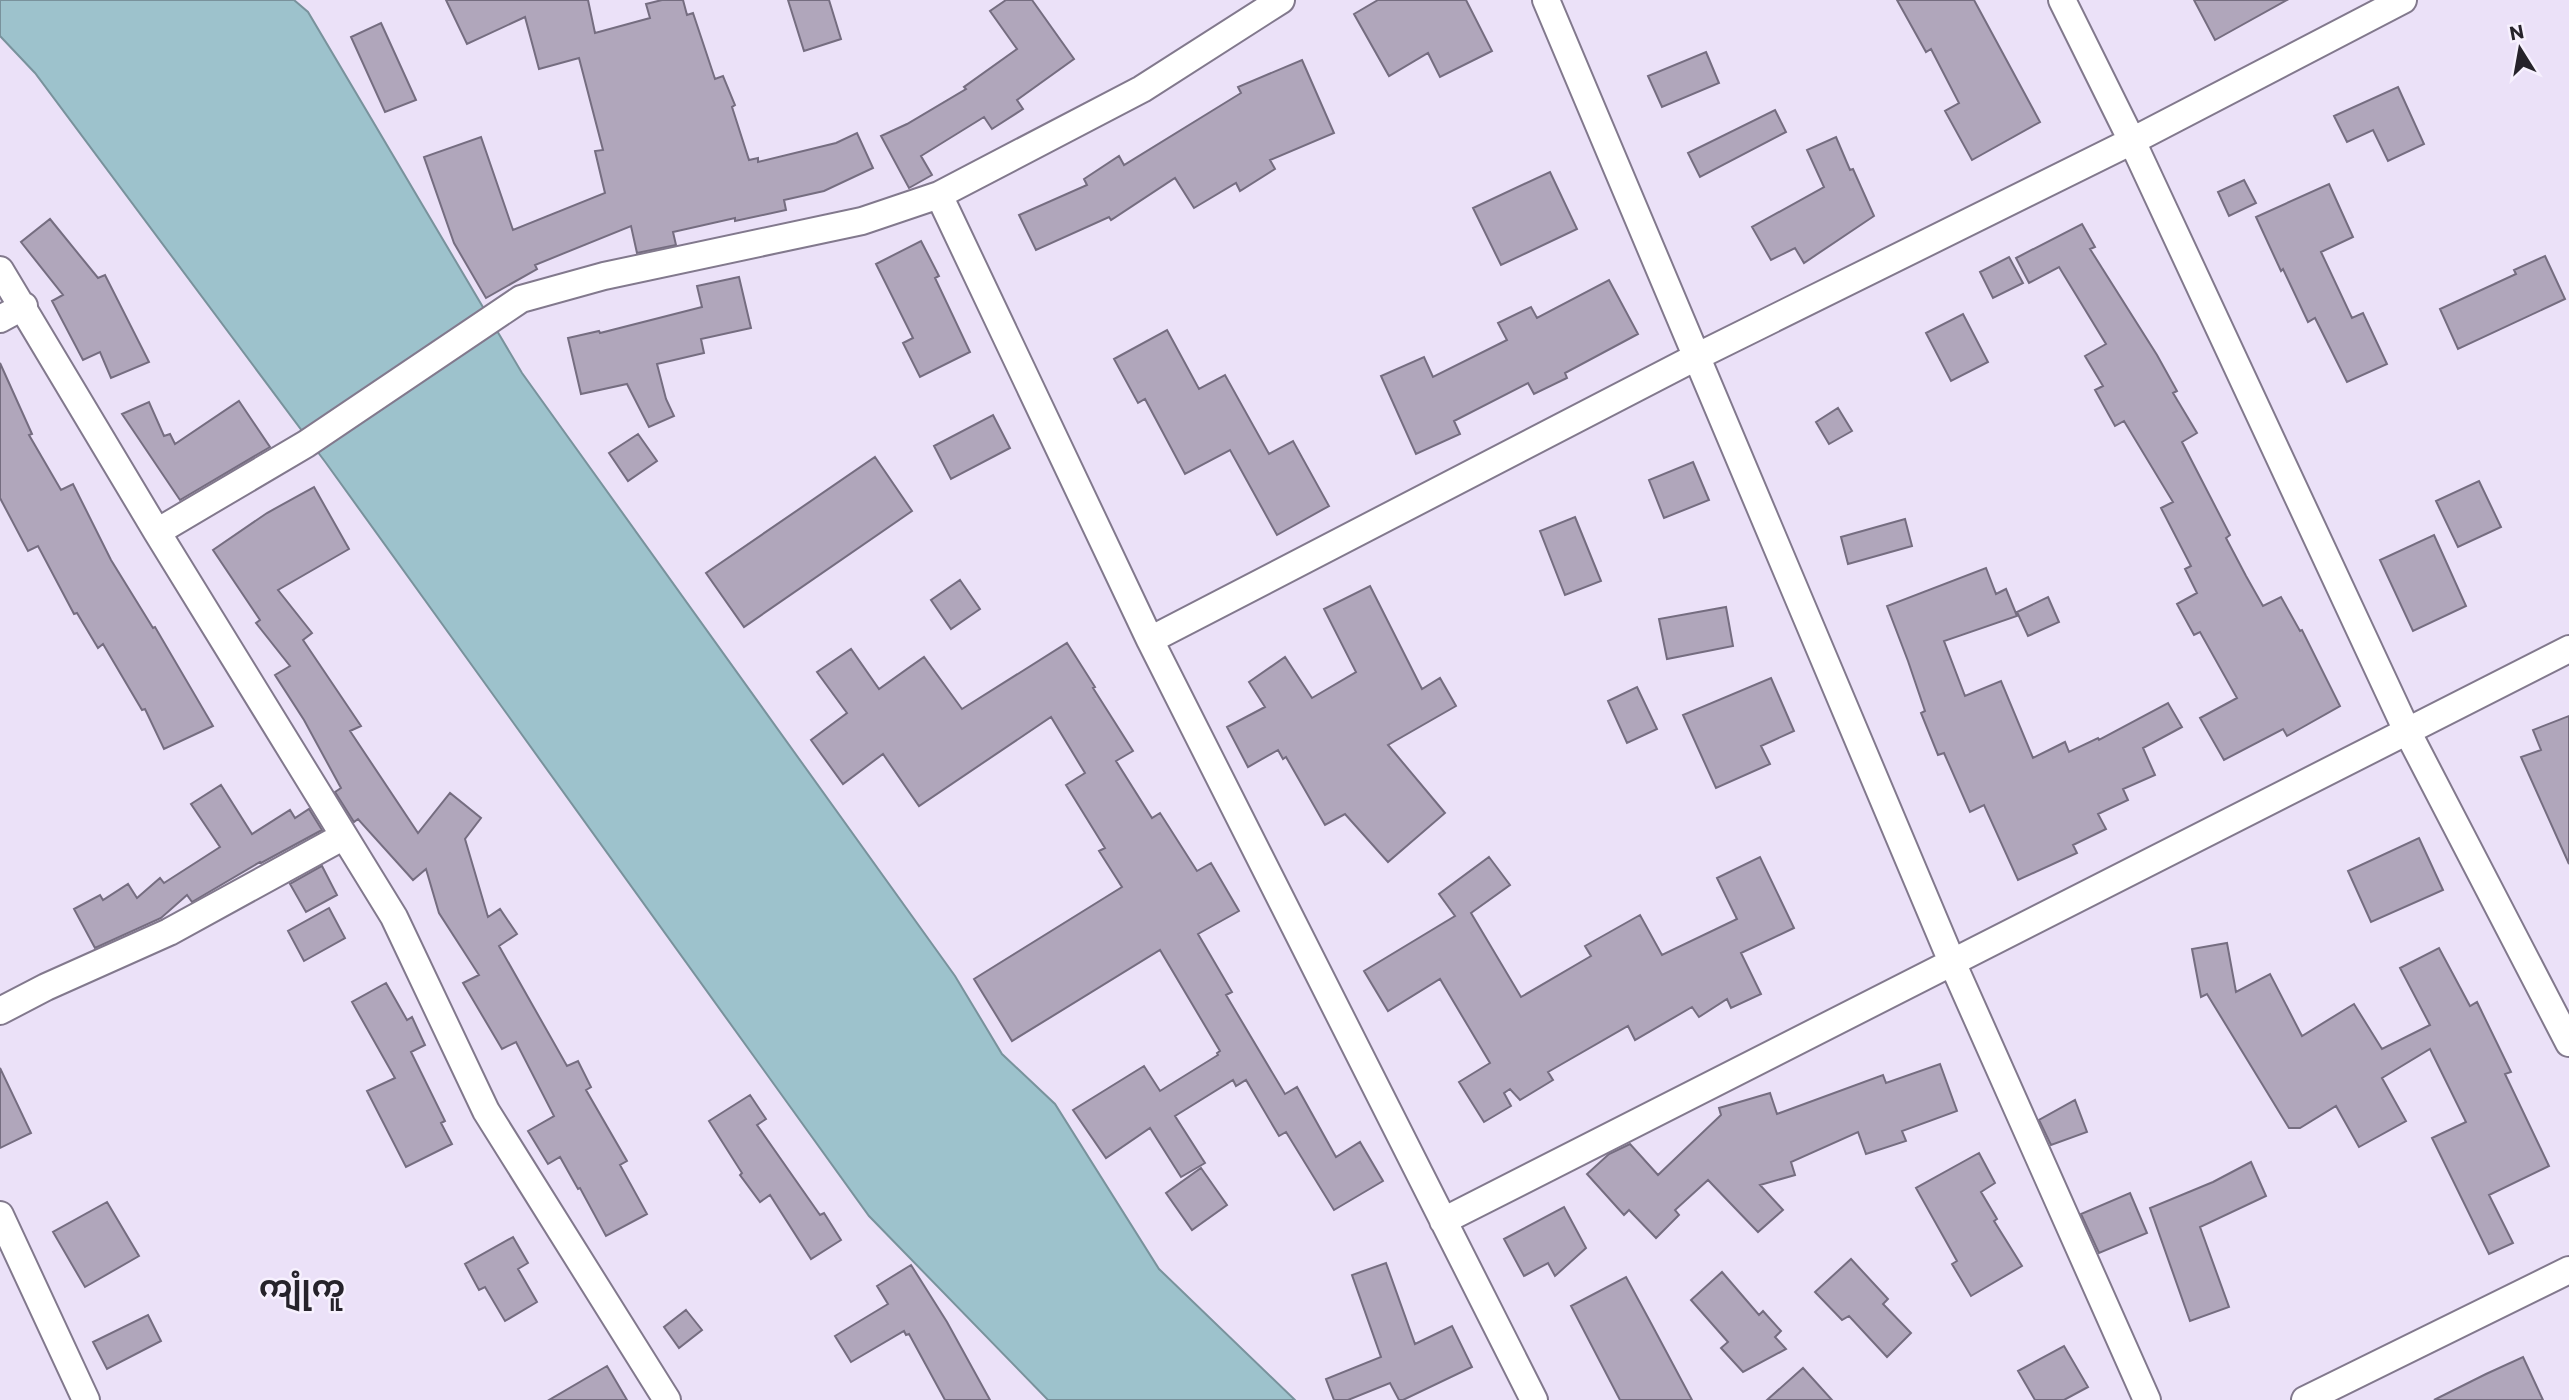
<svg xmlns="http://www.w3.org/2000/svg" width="2569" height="1400" font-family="Commissioner,'Noto Sans Myanmar',sans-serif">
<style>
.water{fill:#9dc2cc;stroke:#79929c;stroke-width:2}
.building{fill:#b0a6bb;stroke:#756d80;stroke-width:2}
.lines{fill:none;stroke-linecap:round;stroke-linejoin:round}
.minor-casing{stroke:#82798d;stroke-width:30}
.minor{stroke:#fff;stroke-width:26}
.labels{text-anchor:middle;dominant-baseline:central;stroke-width:5;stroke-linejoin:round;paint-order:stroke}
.quarter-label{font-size:30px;font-weight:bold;fill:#26232b;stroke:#f7f1fe}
</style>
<rect width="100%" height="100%" fill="#ebe1f8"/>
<!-- water -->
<path class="water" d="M 0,0 L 294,0 L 308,12 L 522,373 L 955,976 L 1002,1054 L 1055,1104 L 1159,1269 L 1295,1400 L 1048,1400 L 869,1216 L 326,463 L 35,73 L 0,36 Z"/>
<!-- building -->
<path class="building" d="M 446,0 L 588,0 L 595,33 L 650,18 L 646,4 L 662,0 L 683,0 L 687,15 L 693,13 L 715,79 L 723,76 L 735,105 L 732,107 L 749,160 L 758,158 L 758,162 L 836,143 L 857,133 L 873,168 L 824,191 L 784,200 L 786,210 L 735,221 L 735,218 L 673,232 L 676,245 L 637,253 L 631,226 L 535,265 L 537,269 L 486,298 L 454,243 L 424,157 L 481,137 L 513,230 L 605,193 L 595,151 L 603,150 L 579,58 L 539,69 L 525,17 L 467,44 Z
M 788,0 L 829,0 L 841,39 L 804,51 Z
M 1006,0 L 1032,0 L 1074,59 L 1017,100 L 1023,109 L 992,129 L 984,117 L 921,156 L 932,175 L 909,188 L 881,136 L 907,124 L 966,89 L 964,87 L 1017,49 L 990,11 Z
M 1378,0 L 1466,0 L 1492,51 L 1440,77 L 1428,53 L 1389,76 L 1354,14 Z
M 1897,0 L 1974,0 L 2040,122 L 1972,160 L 1945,111 L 1959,103 L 1931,49 L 1926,52 Z
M 2194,0 L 2287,0 L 2215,40 Z
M 381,23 L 416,100 L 385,112 L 351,37 Z
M 1706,52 L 1719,83 L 1662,107 L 1648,76 Z
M 1302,60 L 1334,133 L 1270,160 L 1275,169 L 1240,191 L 1236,183 L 1194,208 L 1175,178 L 1111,220 L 1109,217 L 1036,250 L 1019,215 L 1087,185 L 1084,179 L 1119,156 L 1124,165 L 1241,93 L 1238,87 Z
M 2398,87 L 2424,144 L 2388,161 L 2373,130 L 2347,142 L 2334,116 Z
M 1775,110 L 1786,132 L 1700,177 L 1688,153 Z
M 1836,137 L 1850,170 L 1853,169 L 1874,216 L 1804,263 L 1795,248 L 1771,260 L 1752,227 L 1824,187 L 1807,150 Z
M 1550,172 L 1577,229 L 1501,265 L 1473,208 Z
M 2244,180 L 2256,203 L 2229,216 L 2218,192 Z
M 2329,184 L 2353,237 L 2321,252 L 2352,318 L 2363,313 L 2387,364 L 2347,382 L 2315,318 L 2308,322 L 2283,269 L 2281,271 L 2256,217 Z
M 50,219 L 98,278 L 105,275 L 149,362 L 111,378 L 100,352 L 83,360 L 52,301 L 63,295 L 21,242 Z
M 2082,224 L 2095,247 L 2090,249 L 2157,355 L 2177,391 L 2173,393 L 2197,433 L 2182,442 L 2230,535 L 2226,538 L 2246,576 L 2263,606 L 2281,597 L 2300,631 L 2302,630 L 2340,706 L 2287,736 L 2283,729 L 2224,760 L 2200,718 L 2237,698 L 2200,632 L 2194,635 L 2177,604 L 2197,593 L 2185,569 L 2191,566 L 2161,508 L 2173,502 L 2124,421 L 2115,426 L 2095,390 L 2103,386 L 2085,356 L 2106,344 L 2059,267 L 2029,283 L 2016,258 Z
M 921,241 L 939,276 L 935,278 L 970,352 L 920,377 L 903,343 L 913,338 L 876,264 Z
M 2545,256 L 2565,299 L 2458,349 L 2440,309 L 2516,274 L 2514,270 Z
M 2009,257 L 2023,283 L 1993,298 L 1980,272 Z
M 739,277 L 751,328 L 701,339 L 704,353 L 657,364 L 666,399 L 674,416 L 649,427 L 627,384 L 581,394 L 568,338 L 599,331 L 600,333 L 702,307 L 697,286 Z
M 1609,280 L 1638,334 L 1565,373 L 1567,378 L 1534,394 L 1528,383 L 1454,421 L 1460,434 L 1416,454 L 1381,376 L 1424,357 L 1433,377 L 1507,340 L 1498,323 L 1531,307 L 1537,318 Z
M 1963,314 L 1988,362 L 1951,381 L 1926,333 Z
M 1167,330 L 1199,389 L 1225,375 L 1269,454 L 1293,441 L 1329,506 L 1277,535 L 1230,450 L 1185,474 L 1145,399 L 1138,403 L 1114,359 Z
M 0,363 L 32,434 L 29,435 L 61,490 L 73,484 L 111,560 L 153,628 L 155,627 L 213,726 L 164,749 L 145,709 L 142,710 L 103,644 L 98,648 L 77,613 L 74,614 L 38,546 L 28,551 L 0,498 Z
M 239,401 L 270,447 L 180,500 L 122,414 L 149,402 L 164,436 L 170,434 L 175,444 Z
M 1838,408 L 1852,431 L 1829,444 L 1816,422 Z
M 993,415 L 1010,448 L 951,479 L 934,446 Z
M 638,434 L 657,461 L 628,481 L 609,453 Z
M 875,457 L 912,511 L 744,627 L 706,573 Z
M 1693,462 L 1709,500 L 1664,518 L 1649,480 Z
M 2479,481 L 2501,527 L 2458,547 L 2436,501 Z
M 314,487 L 349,549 L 278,590 L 312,633 L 303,640 L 361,726 L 350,731 L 418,833 L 450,793 L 481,818 L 465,839 L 488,917 L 500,909 L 517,934 L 499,946 L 567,1066 L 578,1061 L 591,1087 L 586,1090 L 627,1161 L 620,1165 L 647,1214 L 606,1236 L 580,1188 L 578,1189 L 560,1157 L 548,1164 L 528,1131 L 554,1116 L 516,1042 L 502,1049 L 463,983 L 479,975 L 439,913 L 426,869 L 413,880 L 358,819 L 354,822 L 335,792 L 341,788 L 304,720 L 275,675 L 290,666 L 256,623 L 260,620 L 213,550 L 267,513 Z
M 1575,517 L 1601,581 L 1565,595 L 1540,531 Z
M 1905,519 L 1912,546 L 1848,564 L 1841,537 Z
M 2434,535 L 2466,606 L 2413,631 L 2380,560 Z
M 1986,568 L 1996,594 L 2006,589 L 2017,616 L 1944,641 L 1965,696 L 2001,681 L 2033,758 L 2065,742 L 2069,752 L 2098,738 L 2099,740 L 2168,703 L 2182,727 L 2143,748 L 2155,775 L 2123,789 L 2128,800 L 2098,814 L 2106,829 L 2073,845 L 2077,853 L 2018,880 L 1984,805 L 1970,812 L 1944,753 L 1938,755 L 1921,713 L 1925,711 L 1908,661 L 1887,606 Z
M 960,580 L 980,609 L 951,629 L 931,600 Z
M 1370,586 L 1422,689 L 1440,678 L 1456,706 L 1388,745 L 1445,813 L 1388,862 L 1345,814 L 1325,825 L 1286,757 L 1283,759 L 1278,750 L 1248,767 L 1227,727 L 1265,707 L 1249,682 L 1285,657 L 1312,698 L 1356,672 L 1324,609 Z
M 2048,597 L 2059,622 L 2028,636 L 2017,612 Z
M 1726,607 L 1733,646 L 1667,659 L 1659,619 Z
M 1067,643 L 1095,687 L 1093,688 L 1133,751 L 1116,761 L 1152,818 L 1160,813 L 1197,871 L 1211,863 L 1239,911 L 1198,934 L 1232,992 L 1226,995 L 1285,1094 L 1297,1087 L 1336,1157 L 1360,1142 L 1383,1181 L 1334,1210 L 1286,1132 L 1279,1136 L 1246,1080 L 1236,1086 L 1233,1080 L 1175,1116 L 1205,1163 L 1181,1177 L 1150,1128 L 1106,1158 L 1073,1110 L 1144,1066 L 1160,1091 L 1218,1055 L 1217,1053 L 1220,1051 L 1160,950 L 1012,1041 L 974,979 L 1122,887 L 1099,851 L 1105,848 L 1066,785 L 1085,773 L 1051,717 L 919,806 L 883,754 L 843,784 L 811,740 L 847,713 L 817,672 L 851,649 L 879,689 L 924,657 L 962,709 Z
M 1771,678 L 1794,731 L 1761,746 L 1770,764 L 1716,788 L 1683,715 Z
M 1637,687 L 1657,729 L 1627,743 L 1608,701 Z
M 2569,716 L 2569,864 L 2521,757 L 2541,750 L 2533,730 Z
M 221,785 L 252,834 L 290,810 L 295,818 L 309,809 L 322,830 L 261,863 L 260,862 L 192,902 L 187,895 L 161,918 L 95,948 L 74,909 L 100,895 L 103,900 L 128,884 L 137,898 L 160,878 L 164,883 L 220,847 L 191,804 Z
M 2419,838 L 2443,890 L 2371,922 L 2348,871 Z
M 1489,857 L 1510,885 L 1471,913 L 1521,997 L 1591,956 L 1585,946 L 1640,915 L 1662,955 L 1737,919 L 1717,878 L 1760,857 L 1794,928 L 1741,953 L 1761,994 L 1731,1008 L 1727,999 L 1699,1017 L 1692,1007 L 1635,1040 L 1628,1026 L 1548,1072 L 1553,1080 L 1520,1100 L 1510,1089 L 1504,1093 L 1511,1106 L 1484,1122 L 1459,1082 L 1490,1063 L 1440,979 L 1388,1011 L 1364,971 L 1455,916 L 1439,894 Z
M 322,866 L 337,895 L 306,912 L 290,884 Z
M 329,908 L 345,938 L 304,961 L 288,931 Z
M 2227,943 L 2236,992 L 2270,974 L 2302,1036 L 2354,1004 L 2382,1049 L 2430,1025 L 2400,968 L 2439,948 L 2470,1006 L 2477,1002 L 2511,1072 L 2505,1074 L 2549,1166 L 2489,1195 L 2513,1243 L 2489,1254 L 2432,1138 L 2466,1122 L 2430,1049 L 2382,1078 L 2406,1121 L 2359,1147 L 2336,1106 L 2300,1128 L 2289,1128 L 2207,994 L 2201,997 L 2192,949 Z
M 386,983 L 407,1020 L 412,1017 L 425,1045 L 411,1052 L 445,1121 L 441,1123 L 452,1144 L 406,1167 L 367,1091 L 395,1078 L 352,1002 Z
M 1940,1064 L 1957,1111 L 1902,1131 L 1906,1141 L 1866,1154 L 1858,1132 L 1791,1162 L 1795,1175 L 1760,1185 L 1783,1210 L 1758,1232 L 1708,1180 L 1675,1210 L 1679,1215 L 1656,1238 L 1629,1210 L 1624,1215 L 1587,1174 L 1609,1154 L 1630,1144 L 1658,1175 L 1721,1115 L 1719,1108 L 1770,1093 L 1777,1114 L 1883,1075 L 1886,1083 Z
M 0,1068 L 31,1133 L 0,1148 Z
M 750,1095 L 766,1119 L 757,1125 L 820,1215 L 824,1213 L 841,1240 L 811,1259 L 770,1195 L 760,1202 L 740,1175 L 742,1173 L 709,1121 Z
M 2075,1100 L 2087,1132 L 2051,1145 L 2039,1120 Z
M 1979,1153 L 1995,1183 L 1981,1192 L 1997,1219 L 1994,1221 L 2022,1266 L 1971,1296 L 1952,1264 L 1957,1261 L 1916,1188 Z
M 2251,1162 L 2266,1196 L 2200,1227 L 2229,1307 L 2190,1321 L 2150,1208 L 2213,1182 Z
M 1201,1168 L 1227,1205 L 1192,1230 L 1166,1193 Z
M 2130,1193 L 2147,1233 L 2099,1253 L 2081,1214 Z
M 107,1202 L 139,1256 L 85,1287 L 53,1232 Z
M 1564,1207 L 1586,1248 L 1555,1276 L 1548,1263 L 1524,1276 L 1504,1239 Z
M 513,1237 L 528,1263 L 518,1269 L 537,1302 L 505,1321 L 485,1287 L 479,1290 L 465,1264 Z
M 1851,1259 L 1888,1299 L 1883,1304 L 1911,1333 L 1887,1357 L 1849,1316 L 1842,1320 L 1815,1292 Z
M 1386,1263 L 1415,1344 L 1452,1326 L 1472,1367 L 1403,1400 L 1399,1400 L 1390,1383 L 1348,1400 L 1334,1400 L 1326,1379 L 1381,1357 L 1352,1275 Z
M 911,1265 L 947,1322 L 990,1400 L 945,1400 L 909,1334 L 906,1335 L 904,1331 L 851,1362 L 835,1336 L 888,1304 L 877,1286 Z
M 1722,1272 L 1759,1315 L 1763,1311 L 1781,1331 L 1775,1337 L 1786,1349 L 1743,1372 L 1721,1348 L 1728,1342 L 1691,1300 Z
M 1626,1277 L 1652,1325 L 1692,1400 L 1620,1400 L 1571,1306 Z
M 686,1310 L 702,1330 L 679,1348 L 664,1327 Z
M 148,1315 L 161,1341 L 107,1369 L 93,1342 Z
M 2064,1346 L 2088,1387 L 2064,1400 L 2035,1400 L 2018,1371 Z
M 2523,1357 L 2543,1400 L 2434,1400 L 2486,1374 Z
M 607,1366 L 627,1400 L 549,1400 Z
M 1803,1368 L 1832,1400 L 1767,1400 Z"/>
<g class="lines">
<!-- minor casing -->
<g class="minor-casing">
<path id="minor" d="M 1546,0 L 1952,962 L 2147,1400
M 2062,0 L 2132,141 L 2407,731 L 2569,1043
M 939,195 L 1150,640 L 1534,1400
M 0,270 L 157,532 L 394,917 L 486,1111 L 667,1400
M 0,319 L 24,306
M 157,532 L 306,444 L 521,299 L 604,276 L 862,221 L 939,195 L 1142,89 L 1281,0
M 1150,640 L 1698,356 L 2132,141 L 2403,0
M 0,1011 L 46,987 L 169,932 L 344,836
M 0,1215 L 86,1400
M 1443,1221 L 2569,649
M 2305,1400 L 2569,1270"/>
</g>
<!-- minor -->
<use href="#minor" class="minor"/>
</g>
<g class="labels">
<!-- quarter labels -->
<g class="quarter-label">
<text x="302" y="1284">ကျုံကူ</text>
</g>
</g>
<!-- north arrow -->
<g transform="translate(2520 49) rotate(349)" stroke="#f7f1fe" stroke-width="5" paint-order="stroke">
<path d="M0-5L12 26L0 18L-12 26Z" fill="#26232b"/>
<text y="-10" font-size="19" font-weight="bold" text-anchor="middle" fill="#26232b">N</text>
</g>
</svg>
